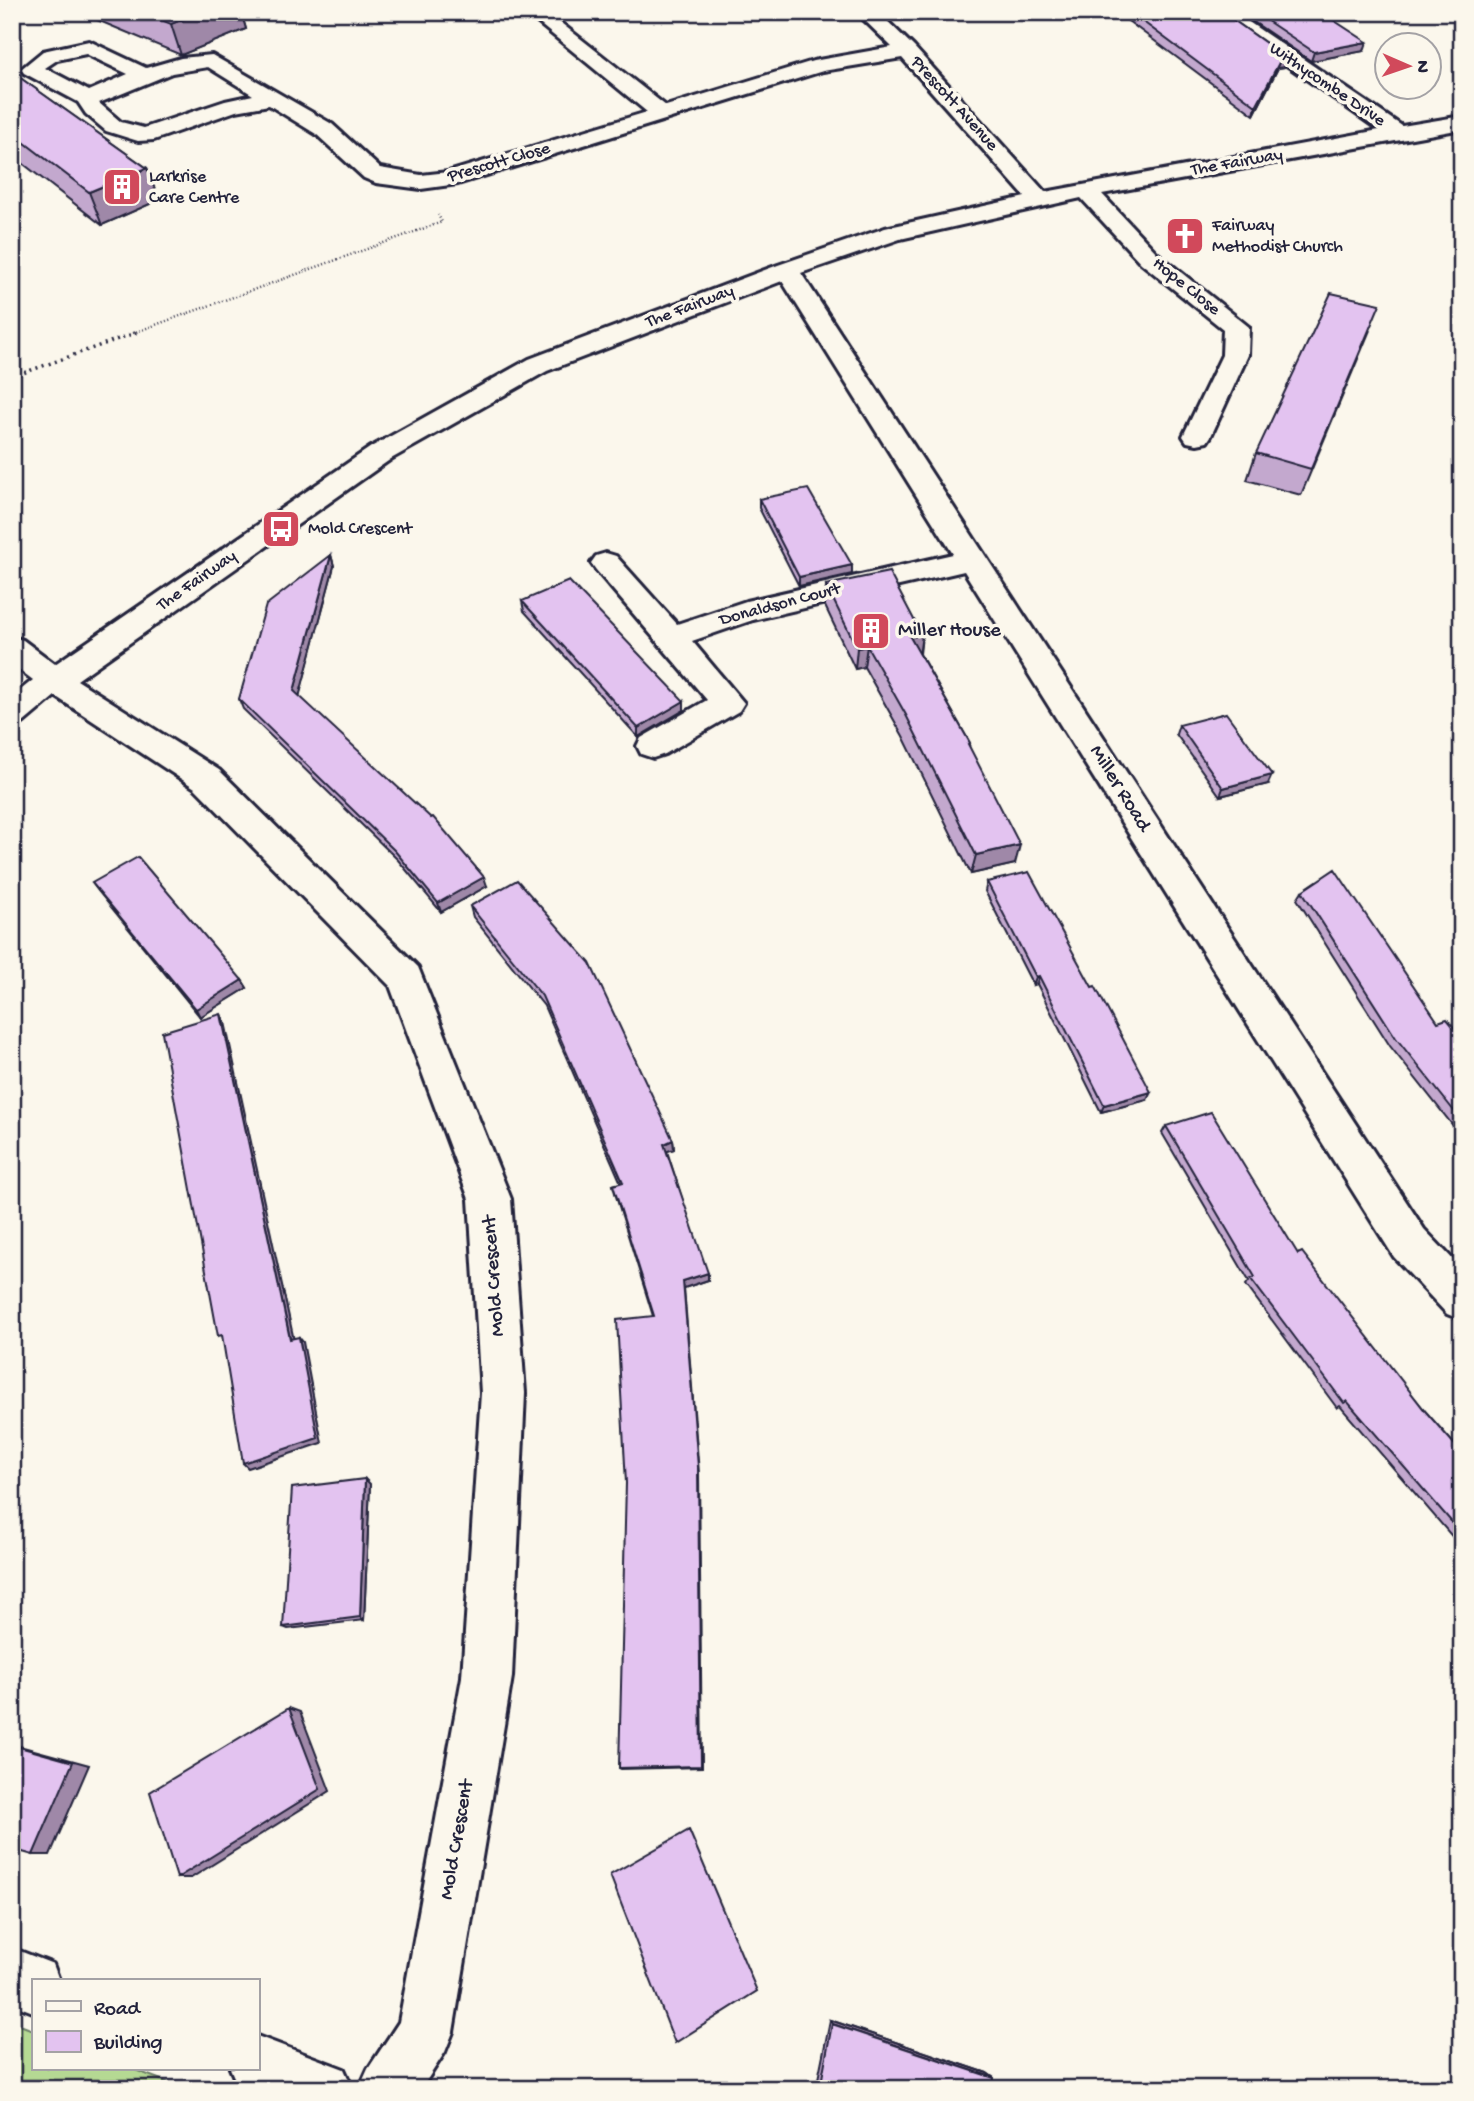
<svg xmlns="http://www.w3.org/2000/svg" width="1474" height="2101" font-family="'Gochi Hand',sans-serif">
<style>
.green{fill:#b5d993;stroke:#6c7e67;stroke-width:2}
.lines{fill:none;stroke-linecap:round;stroke-linejoin:round}
.minor-casing{stroke:#22223b;stroke-width:6}
.path-far1{stroke:#22223b;stroke-width:2.5;stroke-dasharray:1 2.5;stroke-linecap:butt}
.path{stroke:#22223b;stroke-width:3.5;stroke-dasharray:2 4.5;stroke-linecap:butt}
.minor{fill:#fbf7ec;fill-rule:evenodd}
.wall{fill:#c3a8ce;stroke:#22223b;stroke-width:2}
.shaded-wall{fill:#9f88a8;stroke:#22223b;stroke-width:2}
.building{fill:#e3c3f0;stroke:#22223b;stroke-width:2}
.labels{text-anchor:middle;dominant-baseline:central;stroke-width:7;stroke-linejoin:round;paint-order:stroke}
.far-street-label{font-size:18px;fill:#22223b;stroke:#fbf7ec}
.far-poi-label{font-size:18px;fill:#22223b;stroke:#fbf7ec;text-anchor:start}
.poi-label{font-size:21px;fill:#22223b;stroke:#fbf7ec;text-anchor:start}
.street-label{font-size:21px;fill:#22223b;stroke:#fbf7ec}
</style>
<rect width="100%" height="100%" fill="#fbf7ec"/>
<filter id="ink" filterUnits="userSpaceOnUse"><feTurbulence type="fractalNoise" baseFrequency=".0143" numOctaves="2"/><feDisplacementMap in="SourceGraphic" scale="14" xChannelSelector="R" yChannelSelector="G"/><feConvolveMatrix kernelMatrix="1 2 1 2 8 2 1 2 1" color-interpolation-filters="sRGB"/></filter>
<g filter="url(#ink)">
<!-- green -->
<path class="green" d="M 12,2022 L 33,2030 L 33,2068 L 130,2068 L 185,2089 L 12,2089 Z"/>
<g class="lines">
<!-- minor casing -->
<g class="minor-casing">
<path id="minor" d="M 525,12 L 547,12 L 666,106 L 813,61 L 892,47 L 856,12 L 878,12 L 914,47 L 1045,192 L 1379,130 L 1211,12 L 1234,12 L 1402,126 L 1462,116 L 1462,129 L 1102,194 L 1157,253 L 1249,327 L 1248,355 L 1211,436 L 1207,442 L 1197,444 L 1187,442 L 1183,436 L 1222,355 L 1223,329 L 1141,263 L 1081,198 L 900,239 L 801,273 L 1424,1229 L 1462,1269 L 1462,1320 L 1447,1314 L 1394,1257 L 964,571 L 753,620 L 692,641 L 744,703 L 739,711 L 665,754 L 653,758 L 641,754 L 637,746 L 641,738 L 707,700 L 596,570 L 591,563 L 596,556 L 606,553 L 616,556 L 677,624 L 746,601 L 953,554 L 782,281 L 547,371 L 391,459 L 77,680 L 219,770 L 418,967 L 511,1199 L 525,1393 L 512,1677 L 453,2032 L 445,2052 L 421,2089 L 359,2089 L 368,2069 L 399,2022 L 462,1677 L 481,1393 L 469,1199 L 390,986 L 195,788 L 55,696 L 23,723 L 12,726 L 12,697 L 33,680 L 12,664 L 12,637 L 23,640 L 55,664 L 371,447 L 529,359 L 778,265 L 885,228 L 1025,197 L 902,58 L 823,71 L 458,184 L 421,189 L 376,183 L 364,178 L 316,134 L 269,105 L 236,111 L 154,140 L 138,141 L 106,131 L 86,114 L 78,102 L 24,73 L 21,69 L 43,51 L 89,41 L 146,68 L 181,58 L 212,55 L 332,124 L 380,168 L 421,175 L 448,172 L 647,112 ZM 86,54 L 128,74 L 89,91 L 45,68 L 57,60 ZM 208,67 L 253,95 L 225,101 L 144,128 L 121,122 L 99,103 L 172,73 Z
M 12,1948 L 53,1964 L 59,1980 L 33,1980 L 33,2012 L 12,2004 Z
M 257,2036 L 344,2069 L 353,2089 L 248,2089 L 237,2084 L 230,2068 L 257,2068 Z"/>
</g>
<!-- path-far1 -->
<path class="path-far1" d="M 133,333 L 442,222 L 438,215"/>
<!-- path -->
<path class="path" d="M 12,377 L 138,332"/>
<!-- minor -->
<use href="#minor" class="minor"/>
</g>
<!-- wall -->
<path class="wall" d="M 78,12 L 241,12 L 246,29 L 181,55 Z
M 1116,12 L 1222,12 L 1287,58 L 1284,67 L 1278,68 L 1254,115 Z
M 1239,12 L 1321,12 L 1364,51 L 1311,61 Z
M 12,72 L 147,168 L 159,200 L 102,225 L 12,155 Z
M 1370,330 L 1301,495 L 1247,480 L 1256,453 Z
M 759,499 L 852,574 L 799,586 L 759,508 Z
M 331,555 L 334,566 L 299,696 L 487,886 L 441,912 L 398,860 L 243,709 L 239,699 Z
M 826,585 L 922,635 L 920,654 L 970,743 L 969,747 L 1015,864 L 971,874 L 903,736 L 864,667 L 855,669 L 825,606 Z
M 522,601 L 684,701 L 684,710 L 638,737 L 524,611 Z
M 1179,725 L 1268,784 L 1220,796 L 1176,734 Z
M 987,882 L 1147,1100 L 1101,1112 L 1037,984 L 1033,985 L 985,891 Z
M 92,883 L 242,980 L 247,988 L 200,1017 L 98,891 Z
M 1302,891 L 1438,1022 L 1462,1037 L 1462,1137 L 1390,1046 L 1297,899 Z
M 470,906 L 673,1140 L 674,1149 L 667,1151 L 708,1280 L 684,1288 L 702,1767 L 621,1769 L 619,1768 L 653,1316 L 615,1193 L 613,1185 L 621,1183 L 544,1006 L 473,917 Z
M 1166,1126 L 1298,1254 L 1426,1412 L 1462,1453 L 1462,1548 L 1340,1406 L 1337,1408 L 1246,1285 L 1249,1281 L 1162,1133 Z
M 370,1484 L 364,1620 L 288,1629 L 283,1627 Z
M 830,2020 L 987,2073 L 994,2078 L 993,2089 L 816,2089 Z"/>
<!-- shaded-wall -->
<path class="shaded-wall" d="M 201,12 L 241,12 L 246,29 L 181,55 L 171,24 Z
M 1367,42 L 1364,51 L 1311,61 L 1314,52 Z
M 1287,58 L 1284,67 L 1278,68 L 1254,115 L 1256,106 L 1281,59 Z
M 147,168 L 159,200 L 102,225 L 89,192 Z
M 15,508 L 20,517 L 12,521 L 12,509 Z
M 331,555 L 334,566 L 298,701 L 294,691 Z
M 852,565 L 852,574 L 799,586 L 799,577 Z
M 922,635 L 919,656 L 910,637 Z
M 867,646 L 864,667 L 855,669 L 857,648 Z
M 684,701 L 684,710 L 638,737 L 638,728 Z
M 1272,775 L 1268,784 L 1220,796 L 1223,788 Z
M 1020,845 L 1015,864 L 971,874 L 976,855 Z
M 484,877 L 487,886 L 441,912 L 438,903 Z
M 1039,976 L 1037,984 L 1033,985 L 1036,977 Z
M 242,980 L 247,988 L 200,1017 L 196,1009 Z
M 221,1014 L 225,1022 L 295,1345 L 290,1339 Z
M 1151,1092 L 1147,1100 L 1101,1112 L 1104,1105 Z
M 673,1140 L 674,1149 L 665,1152 L 664,1144 Z
M 708,1273 L 708,1280 L 684,1288 L 699,1473 L 702,1767 L 683,1281 Z
M 299,1337 L 303,1342 L 322,1443 L 248,1468 L 243,1463 Z
M 365,1479 L 370,1484 L 364,1620 L 360,1617 Z
M 289,1708 L 300,1712 L 330,1791 L 191,1878 L 177,1878 Z
M 12,1744 L 89,1765 L 50,1855 L 33,1855 Z
M 830,2020 L 987,2073 L 994,2078 L 832,2024 Z"/>
<!-- building -->
<path class="building" d="M 142,12 L 201,12 L 171,24 Z
M 1130,12 L 1222,12 L 1287,58 L 1281,59 L 1256,106 Z
M 1254,12 L 1321,12 L 1367,42 L 1314,52 Z
M 12,72 L 147,168 L 89,192 L 12,133 Z
M 1331,293 L 1380,304 L 1311,469 L 1256,453 Z
M 808,489 L 852,565 L 799,577 L 759,499 Z
M 331,555 L 294,691 L 431,818 L 433,817 L 484,877 L 438,903 L 395,851 L 239,699 L 266,605 Z
M 889,572 L 922,635 L 910,637 L 970,743 L 968,744 L 1020,845 L 976,855 L 906,715 L 867,646 L 857,648 L 826,585 Z
M 569,581 L 684,701 L 638,728 L 522,601 Z
M 1226,713 L 1272,775 L 1223,788 L 1179,725 Z
M 138,857 L 242,980 L 196,1009 L 92,883 Z
M 1335,869 L 1438,1022 L 1447,1019 L 1462,1037 L 1462,1121 L 1396,1038 L 1302,891 Z
M 1029,872 L 1092,987 L 1095,986 L 1151,1092 L 1104,1105 L 1039,976 L 1036,977 L 987,882 Z
M 517,880 L 590,963 L 673,1140 L 664,1144 L 708,1273 L 683,1281 L 698,1467 L 701,1766 L 619,1768 L 626,1483 L 617,1320 L 654,1316 L 613,1185 L 623,1182 L 542,996 L 470,906 Z
M 221,1014 L 290,1339 L 299,1337 L 318,1438 L 243,1463 L 222,1335 L 218,1336 L 162,1032 Z
M 1211,1112 L 1298,1254 L 1302,1252 L 1426,1412 L 1462,1453 L 1462,1534 L 1347,1401 L 1344,1403 L 1251,1279 L 1255,1277 L 1166,1126 Z
M 365,1479 L 360,1617 L 283,1627 L 292,1488 Z
M 289,1708 L 320,1789 L 177,1878 L 150,1792 Z
M 12,1745 L 73,1762 L 33,1855 L 12,1849 Z
M 689,1830 L 757,1991 L 675,2043 L 610,1875 Z
M 832,2024 L 994,2078 L 993,2089 L 820,2089 Z"/>
</g>
<!-- icons -->
<defs>
<g id="building-square" transform="scale(2.0125)"><rect x="-9" y="-9" width="18" height="18" rx="4" fill="#d1495b" stroke="#fbf7ec"/><path d="M-4-6H4V6H1V3H-1V6H-4ZM-2.5-4.3h1.7v1.8h-1.7ZM.8-4.3h1.7v1.8H.8ZM-2.5-1h1.7V.8h-1.7ZM.8-1h1.7V.8H.8Z" fill="#fff"/></g>
<g id="church-square" transform="scale(2.0125)"><rect x="-9" y="-9" width="18" height="18" rx="4" fill="#d1495b" stroke="#fbf7ec"/><path d="M-1.2-6h2.4v3.5h3.3v2.4h-3.3V6h-2.4V-.1h-3.3v-2.4h3.3Z" fill="#fff"/></g>
<g id="bus-square" transform="scale(2.0125)"><rect x="-9" y="-9" width="18" height="18" rx="4" fill="#d1495b" stroke="#fbf7ec"/><path d="M-5-6H5V4H4V6H2V4H-2V6H-4V4H-5ZM-3.5-4V0h7V-4ZM-3.5 1.2v1.5H-2V1.2ZM2 1.2v1.5H3.5V1.2Z" fill="#fff"/></g>
</defs>
<g fill-rule="evenodd">
<use href="#building-square" x="122" y="187"/>
<use href="#church-square" x="1185" y="236"/>
<use href="#bus-square" x="281" y="529"/>
<use href="#building-square" x="871" y="631"/>
</g>
<g class="labels">
<!-- far-street labels -->
<g class="far-street-label">
<text transform="translate(1327 85) rotate(34)">Withycombe Drive</text>
<text transform="translate(954 104) rotate(48)">Prescott Avenue</text>
<text transform="translate(499 163) rotate(-16)">Prescott Close</text>
<text transform="translate(1237 163) rotate(-10)">The Fairway</text>
<text transform="translate(1186 287) rotate(39)">Hope Close</text>
<text transform="translate(690 307) rotate(-21)">The Fairway</text>
<text transform="translate(197 581) rotate(-35)">The Fairway</text>
<text transform="translate(780 605) rotate(-15)">Donaldson Court</text>
</g>
<!-- far-poi labels -->
<g class="far-poi-label">
<text x="149" y="177">Larkrise<tspan x="149" dy="21">Care Centre</tspan></text>
<text x="1212" y="226">Fairway<tspan x="1212" dy="21">Methodist Church</tspan></text>
<text x="308" y="529">Mold Crescent</text>
</g>
<!-- poi labels -->
<g class="poi-label">
<text x="898" y="631">Miller House</text>
</g>
<!-- street labels -->
<g class="street-label">
<text transform="translate(1119 789) rotate(58)">Miller Road</text>
<text transform="translate(495 1276) rotate(-94)">Mold Crescent</text>
<text transform="translate(458 1840) rotate(-80)">Mold Crescent</text>
</g>
</g>
<!-- margin -->
<rect width="1474" height="2101" fill="none" stroke="#fbf7ec" stroke-width="42"/>
<rect x="21" y="21" width="1432" height="2059" fill="none" stroke="#22223b" stroke-width="2.5" filter="url(#ink)"/>
<!-- legend -->
<rect x="32" y="1979" width="228" height="91" fill="#fbf7ec" stroke="#a4a2a5" stroke-width="2"/>
<rect x="46" y="2001" width="35" height="10" fill="#fbf7ec" stroke="#a4a2a5" stroke-width="2"/>
<text x="94" y="2014" font-size="21" fill="#22223b">Road</text>
<rect x="46" y="2031" width="35" height="21" fill="#e3c3f0" stroke="#a4a2a5" stroke-width="2"/>
<text x="94" y="2048" font-size="21" fill="#22223b">Building</text>
<!-- north arrow -->
<g transform="translate(1408 66) rotate(92)"><circle r="33" fill="#fbf7ec" stroke="#a4a2a5" stroke-width="2"/>
<path d="M0-5L12 26L0 18L-12 26Z" fill="#d1495b"/>
<text y="-10" font-size="19" font-weight="bold" text-anchor="middle" fill="#22223b">N</text>
</g>
</svg>
